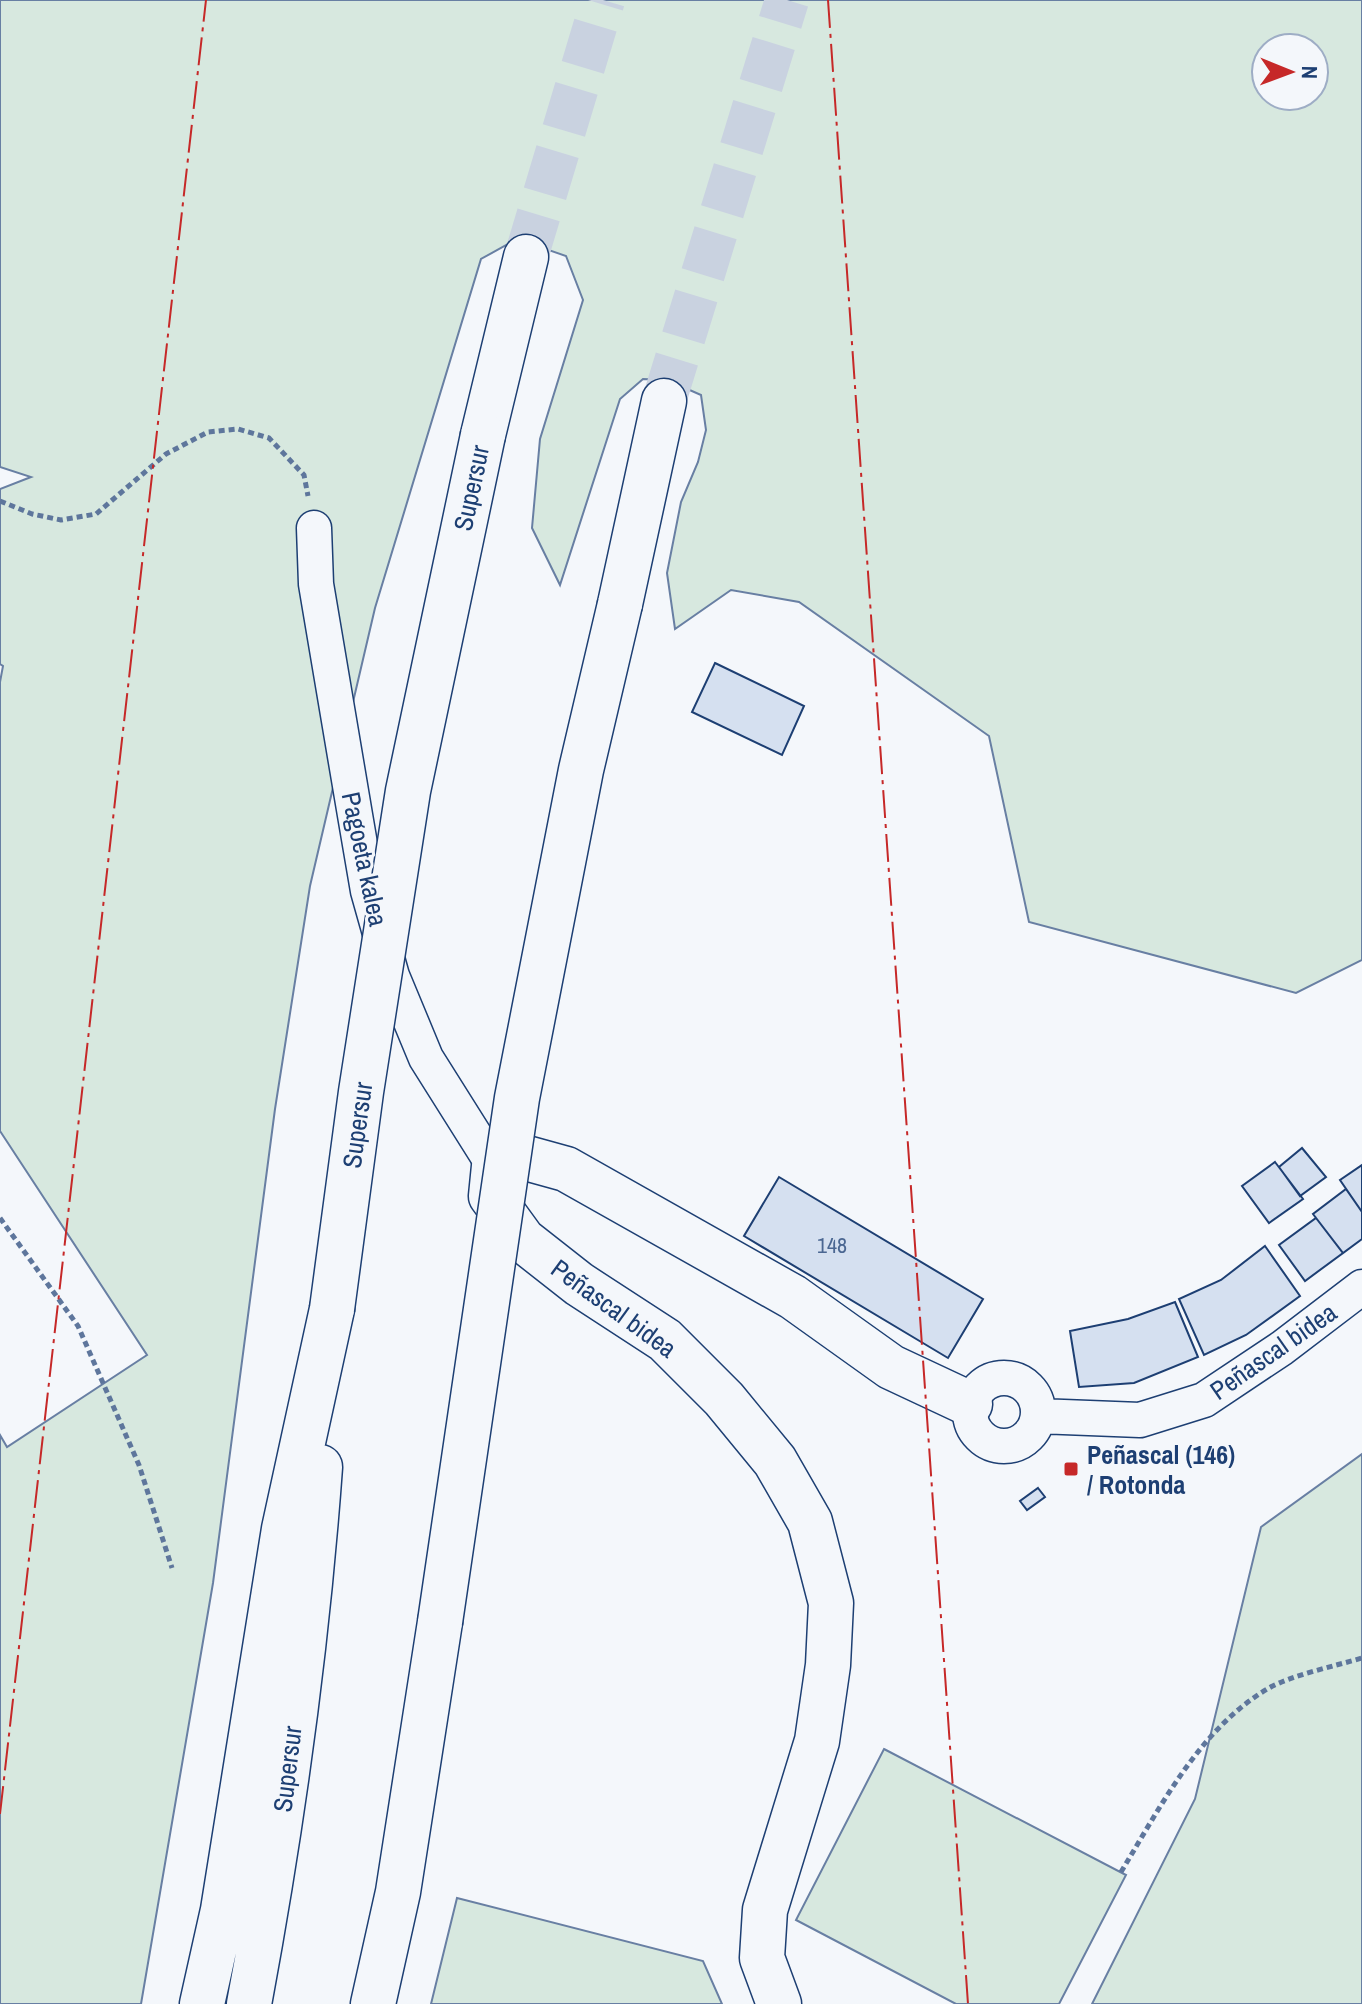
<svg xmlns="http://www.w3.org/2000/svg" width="1362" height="2004" font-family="'Archivo Narrow',sans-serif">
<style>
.green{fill:#d7e8df;stroke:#687fa3;stroke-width:2;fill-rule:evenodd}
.building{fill:#d5e0f0;stroke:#1d3f73;stroke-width:2}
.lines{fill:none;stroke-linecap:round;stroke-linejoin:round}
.highway-tunnel{stroke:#c9d2e0;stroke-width:44;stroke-dasharray:44 22;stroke-linecap:butt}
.street-casing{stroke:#1d3f73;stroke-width:37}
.secondary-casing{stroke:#1d3f73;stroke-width:47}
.highway-casing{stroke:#1d3f73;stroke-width:47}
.path{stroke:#5e769c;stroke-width:5;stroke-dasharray:6 4;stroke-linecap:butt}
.street{stroke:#f4f7fb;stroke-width:34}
.secondary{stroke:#f4f7fb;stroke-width:44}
.highway{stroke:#f4f7fb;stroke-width:44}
.highway-bridge-casing{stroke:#1d3f73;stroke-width:47;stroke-linecap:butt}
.highway-bridge{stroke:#f4f7fb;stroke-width:44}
.power{stroke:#c62828;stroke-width:2;stroke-dasharray:28 6 4 6;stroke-linecap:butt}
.poi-dot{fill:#c62828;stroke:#f4f7fb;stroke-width:3}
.labels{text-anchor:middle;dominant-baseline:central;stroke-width:6;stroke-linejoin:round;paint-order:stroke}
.number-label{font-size:22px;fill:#4b6792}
.street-label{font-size:26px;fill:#1d3f73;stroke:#f4f7fb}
.poi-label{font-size:26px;font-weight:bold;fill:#1d3f73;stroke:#f4f7fb;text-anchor:start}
</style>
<rect width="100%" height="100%" fill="#f4f7fb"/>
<!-- green -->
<path class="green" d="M 0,0 L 1362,0 L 1362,960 L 1296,993 L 1029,922 L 989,736 L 799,602 L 731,590 L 675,629 L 667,573 L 681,502 L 698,462 L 706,430 L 701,395 L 667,380 L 643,379 L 620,399 L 560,585 L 532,528 L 540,439 L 583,300 L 566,256 L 517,239 L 481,259 L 375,608 L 310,886 L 275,1109 L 213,1583 L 141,2004 L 0,2004 L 0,1435 L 7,1447 L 147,1355 L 0,1131 L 0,682 L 3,666 L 0,664 L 0,489 L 31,477 L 0,467 ZM 1266,48 L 1314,48 L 1314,96 L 1266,96 Z
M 1362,1454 L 1362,2004 L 1092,2004 L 1195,1799 L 1261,1527 Z
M 884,1749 L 1126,1875 L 1059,2004 L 956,2004 L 796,1920 Z
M 457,1898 L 703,1961 L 722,2004 L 431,2004 Z"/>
<!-- building -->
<path class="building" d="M 715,663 L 804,706 L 782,755 L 692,712 Z
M 1302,1148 L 1326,1177 L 1300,1196 L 1279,1167 Z
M 1275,1162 L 1303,1199 L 1269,1223 L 1242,1186 Z
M 1362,1165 L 1362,1212 L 1340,1180 Z
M 779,1177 L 983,1299 L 948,1358 L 744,1236 Z
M 1346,1189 L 1362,1212 L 1362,1239 L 1343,1253 L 1313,1214 Z
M 1316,1218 L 1343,1253 L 1305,1281 L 1279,1245 Z
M 1265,1246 L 1300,1296 L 1246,1335 L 1204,1355 L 1179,1299 L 1221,1280 Z
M 1175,1302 L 1198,1357 L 1134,1383 L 1079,1387 L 1070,1331 L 1128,1319 Z
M 1038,1488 L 1045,1497 L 1027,1510 L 1020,1501 Z"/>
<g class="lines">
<!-- highway-tunnel -->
<path class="highway-tunnel" d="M 526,257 L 603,0
M 664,401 L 787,0"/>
<!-- street casing -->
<g class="street-casing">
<path id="street" d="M 314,528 L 316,584 L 355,815 L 368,891 L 392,976 L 426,1058 L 494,1166
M970 1412a34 34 0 1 1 68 0a34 34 0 1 1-68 0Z
M 1038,1416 L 1140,1420 L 1204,1400 L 1282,1348 L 1362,1287"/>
</g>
<!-- secondary casing -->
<g class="secondary-casing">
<path id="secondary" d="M 779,2004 L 762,1958 L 765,1910 L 817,1741 L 828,1665 L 831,1603 L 810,1522 L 775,1461 L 724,1399 L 665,1340 L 579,1284 L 523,1240 L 491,1196 L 494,1166 L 519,1156 L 566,1169 L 793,1297 L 891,1367 L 970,1404"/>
</g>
<!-- highway casing -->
<g class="highway-casing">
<path id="highway" d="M 483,435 L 526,257
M 620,604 L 664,401
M 202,2004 L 223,1910 L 284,1529 L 332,1309
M 249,2004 C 282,1827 307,1647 320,1467
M 373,2004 L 398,1892 L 440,1622"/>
</g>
<!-- path -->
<path class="path" d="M 0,501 L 32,514 L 61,520 L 96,514 L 166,454 L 208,432 L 238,429 L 269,438 L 304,475 L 308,496
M 0,1218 L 78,1326 L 139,1465 L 172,1568
M 1121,1872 C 1161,1806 1200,1728 1269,1688 C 1292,1675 1335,1666 1362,1658"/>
<!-- street -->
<use href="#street" class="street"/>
<!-- secondary -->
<use href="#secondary" class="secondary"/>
<!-- highway -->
<use href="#highway" class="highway"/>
<!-- highway-bridge casing -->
<g class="highway-bridge-casing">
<path id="highway-bridge" d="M 332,1309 L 361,1092 L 408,791 L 483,435
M 440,1622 L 517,1098 L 581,770 L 620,604"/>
</g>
<!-- highway-bridge -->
<use href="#highway-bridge" class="highway-bridge"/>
<!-- power -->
<path class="power" d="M 828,0 L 968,2004
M 0,1814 L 206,0"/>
</g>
<!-- markers -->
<rect class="poi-dot" x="1063" y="1461" width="16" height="16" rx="4"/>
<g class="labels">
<!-- number labels -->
<g class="number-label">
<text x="832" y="1245">148</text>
</g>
<!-- street labels -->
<g class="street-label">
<text transform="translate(471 488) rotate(-78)">Supersur</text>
<text transform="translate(365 859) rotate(78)">Pagoeta kalea</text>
<text transform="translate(357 1125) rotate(-82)">Supersur</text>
<text transform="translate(614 1308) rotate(36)">Peñascal bidea</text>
<text transform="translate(1273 1351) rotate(-35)">Peñascal bidea</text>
<text transform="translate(287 1769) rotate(-83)">Supersur</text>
</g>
<!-- poi labels -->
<g class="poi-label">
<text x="1087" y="1454">Peñascal (146)<tspan x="1087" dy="30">/ Rotonda</tspan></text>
</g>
</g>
<!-- north arrow -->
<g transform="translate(1290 72) rotate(91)"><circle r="38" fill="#f4f7fb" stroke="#9eadc5" stroke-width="2"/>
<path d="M0-6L14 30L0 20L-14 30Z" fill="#c62828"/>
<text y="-12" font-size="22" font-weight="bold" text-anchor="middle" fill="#1d3f73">N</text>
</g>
</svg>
